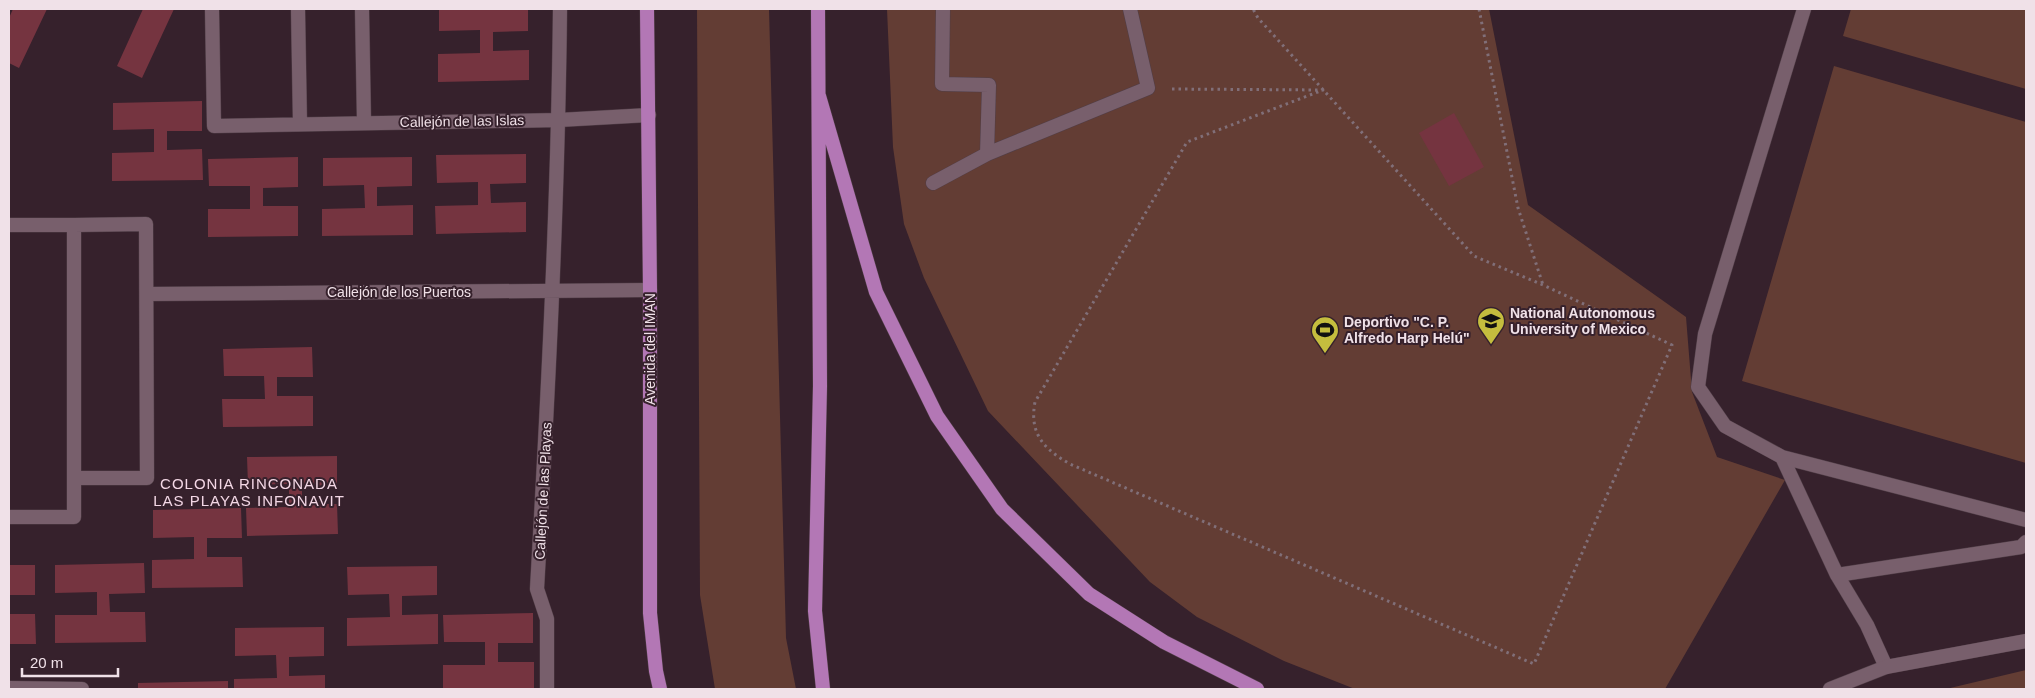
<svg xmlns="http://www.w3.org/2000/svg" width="2035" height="698" font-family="Helvetica,sans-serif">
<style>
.green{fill:#633d34}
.building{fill:#753440}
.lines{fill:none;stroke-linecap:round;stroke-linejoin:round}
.service-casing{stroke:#503e47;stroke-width:15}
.minor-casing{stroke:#503e47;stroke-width:15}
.secondary-casing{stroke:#503e47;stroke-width:15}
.primary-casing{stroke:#503e47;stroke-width:15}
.path{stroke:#816f78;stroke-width:3;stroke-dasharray:2.5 4;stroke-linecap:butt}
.service{stroke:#785f6c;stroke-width:14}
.minor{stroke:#785f6c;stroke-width:14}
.secondary{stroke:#785f6c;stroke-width:14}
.primary{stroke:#b377b5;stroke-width:14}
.labels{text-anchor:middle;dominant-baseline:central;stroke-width:4;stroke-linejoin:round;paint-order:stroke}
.street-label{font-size:14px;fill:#f0e1e8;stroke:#36212c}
.poi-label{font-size:14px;font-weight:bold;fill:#f0e1e8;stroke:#36212c;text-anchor:start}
.neighbourhood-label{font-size:15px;letter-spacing:1px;fill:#f3d7e5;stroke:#36212c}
</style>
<rect width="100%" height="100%" fill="#36212c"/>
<!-- green -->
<path class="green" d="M 697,9 L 769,9 L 786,638 L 796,689 L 715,689 L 700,595 Z
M 887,9 L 1489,9 L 1528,205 L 1686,317 L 1692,392 L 1717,457 L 1785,480 L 1665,689 L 1355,689 L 1284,661 L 1197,617 L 1150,582 L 988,411 L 924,278 L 904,224 L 893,147 Z
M 1851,9 L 2026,9 L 2026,89 L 1843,36 Z
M 1834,66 L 2026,122 L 2026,463 L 1742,381 Z
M 2026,670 L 2026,689 L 1946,689 Z"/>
<!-- building -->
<path class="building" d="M 13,9 L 47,9 L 19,68 L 9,63 L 9,18 Z
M 143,9 L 174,9 L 142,78 L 117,66 Z
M 439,9 L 528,9 L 528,31 L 493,32 L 493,51 L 529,50 L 529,80 L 438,82 L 438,54 L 480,53 L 480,30 L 439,31 Z
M 202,101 L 202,131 L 167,131 L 167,150 L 202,149 L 203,180 L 112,181 L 112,153 L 154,152 L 154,129 L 113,130 L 113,103 Z
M 1454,113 L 1484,167 L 1449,186 L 1419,133 Z
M 526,154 L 526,183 L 490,184 L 491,203 L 526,202 L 526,232 L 436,234 L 435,206 L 478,205 L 478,182 L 437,183 L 436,155 Z
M 298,157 L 298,187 L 263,188 L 263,206 L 298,206 L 298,236 L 208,237 L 208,209 L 250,209 L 250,186 L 209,186 L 208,159 Z
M 412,157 L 412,186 L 377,187 L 377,206 L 413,205 L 413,235 L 322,236 L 322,209 L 365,208 L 364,185 L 323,186 L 323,158 Z
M 312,347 L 313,377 L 277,377 L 277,396 L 313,396 L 313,426 L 223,427 L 222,399 L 265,399 L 264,376 L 224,376 L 223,349 Z
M 337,456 L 337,485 L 302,486 L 302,504 L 337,504 L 338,534 L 247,536 L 246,508 L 289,507 L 289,484 L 248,485 L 247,457 Z
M 241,508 L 242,538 L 207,538 L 207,557 L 242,557 L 243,587 L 152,588 L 152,560 L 194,559 L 194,537 L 153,538 L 153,510 Z
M 144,563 L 145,593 L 109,594 L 110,612 L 145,612 L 146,642 L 55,643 L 55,615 L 97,615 L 97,592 L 55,593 L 55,565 Z
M 9,565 L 35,565 L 35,595 L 9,595 Z
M 437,566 L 437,595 L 402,596 L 402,615 L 438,614 L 438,644 L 347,646 L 347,618 L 390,617 L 389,594 L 348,595 L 347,567 Z
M 533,613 L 533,643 L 498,643 L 498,662 L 534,662 L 534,689 L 443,689 L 443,665 L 485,665 L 485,642 L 444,642 L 443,615 Z
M 9,614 L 35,614 L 36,644 L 9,644 Z
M 324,627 L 324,656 L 289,657 L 289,676 L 325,675 L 325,689 L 234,689 L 234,679 L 277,678 L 276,655 L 235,656 L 235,628 Z
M 228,681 L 228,689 L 138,689 L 138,683 Z"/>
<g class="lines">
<!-- service casing -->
<g class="service-casing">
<path id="service" d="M 943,9 L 942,84 L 989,85 L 987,154
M 933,183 L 987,154 L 1148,88 L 1130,9
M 1782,457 L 1725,426 L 1698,387 L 1705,334 L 1804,9
M 1837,575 L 2021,547 L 2026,542
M 1886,667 L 1867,625 L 1837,575 L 1782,457 L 2026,520"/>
</g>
<!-- minor casing -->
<g class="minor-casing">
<path id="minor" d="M 212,9 L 214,126 L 559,120 L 649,115
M 298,9 L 300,124
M 362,9 L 364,122
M 9,225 L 74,225 L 74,478 L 147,478 L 146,224 L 74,225
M 147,294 L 650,290
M 9,517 L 74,517 L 74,478
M 9,688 L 82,689
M 547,689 L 547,619 L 537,589 C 548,395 558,202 560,9"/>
</g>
<!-- secondary casing -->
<g class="secondary-casing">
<path id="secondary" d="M 1830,689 L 1886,667 L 2026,641"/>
</g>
<!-- primary casing -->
<g class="primary-casing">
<path id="primary" d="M 647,9 L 650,290 L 650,613 L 656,671 L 660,689
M 818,9 L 820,386 L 815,611 L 823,689
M 819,96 L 876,292 L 937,416 L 1002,509 L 1089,594 L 1164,642 L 1257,689"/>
</g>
<!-- path -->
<path class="path" d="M 1479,9 L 1518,208 L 1543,285
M 1172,89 L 1323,90 L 1187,142 L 1035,402 C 1029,434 1044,449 1070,464 L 1534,664 L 1672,345 L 1543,285 L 1474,256 L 1258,18 L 1253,9"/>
<!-- service -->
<use href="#service" class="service"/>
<!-- minor -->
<use href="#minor" class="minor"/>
<!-- secondary -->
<use href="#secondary" class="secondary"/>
<!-- primary -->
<use href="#primary" class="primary"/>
</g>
<!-- icons -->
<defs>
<g id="university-pin" transform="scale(1.4375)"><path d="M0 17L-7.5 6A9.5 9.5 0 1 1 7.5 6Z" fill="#c4bd3e" stroke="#36212c"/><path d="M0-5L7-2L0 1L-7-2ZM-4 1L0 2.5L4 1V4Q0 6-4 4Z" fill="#111"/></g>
<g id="stadium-pin" transform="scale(1.4375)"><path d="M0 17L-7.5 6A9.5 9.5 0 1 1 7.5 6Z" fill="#c4bd3e" stroke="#36212c"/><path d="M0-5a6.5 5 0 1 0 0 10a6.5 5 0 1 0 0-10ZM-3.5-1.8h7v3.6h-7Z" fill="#111"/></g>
</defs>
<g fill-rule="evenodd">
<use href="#university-pin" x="1491" y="321"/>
<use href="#stadium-pin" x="1325" y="330"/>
</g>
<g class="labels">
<!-- street labels -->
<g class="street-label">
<text transform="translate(462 121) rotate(-1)">Callejón de las Islas</text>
<text x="399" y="292">Callejón de los Puertos</text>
<text transform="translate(650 349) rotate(-90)">Avenida del IMAN</text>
<text transform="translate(543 491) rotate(-87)">Callejón de las Playas</text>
</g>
<!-- poi labels -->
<g class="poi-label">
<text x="1510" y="313">National Autonomous<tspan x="1510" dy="16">University of Mexico</tspan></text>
<text x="1344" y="322">Deportivo "C. P.<tspan x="1344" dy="16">Alfredo Harp Helú"</tspan></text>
</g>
<!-- neighbourhood labels -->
<g class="neighbourhood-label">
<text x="249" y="483">COLONIA RINCONADA<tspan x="249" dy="17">LAS PLAYAS INFONAVIT</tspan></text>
</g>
</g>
<!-- border -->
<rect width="2035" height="698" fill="none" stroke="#f0e1e8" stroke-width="20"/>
<!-- scale -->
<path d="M22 668v8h96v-8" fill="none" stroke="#f0e1e8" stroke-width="2.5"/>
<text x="30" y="668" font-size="15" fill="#f0e1e8" stroke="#36212c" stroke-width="4" paint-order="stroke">20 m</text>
</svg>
